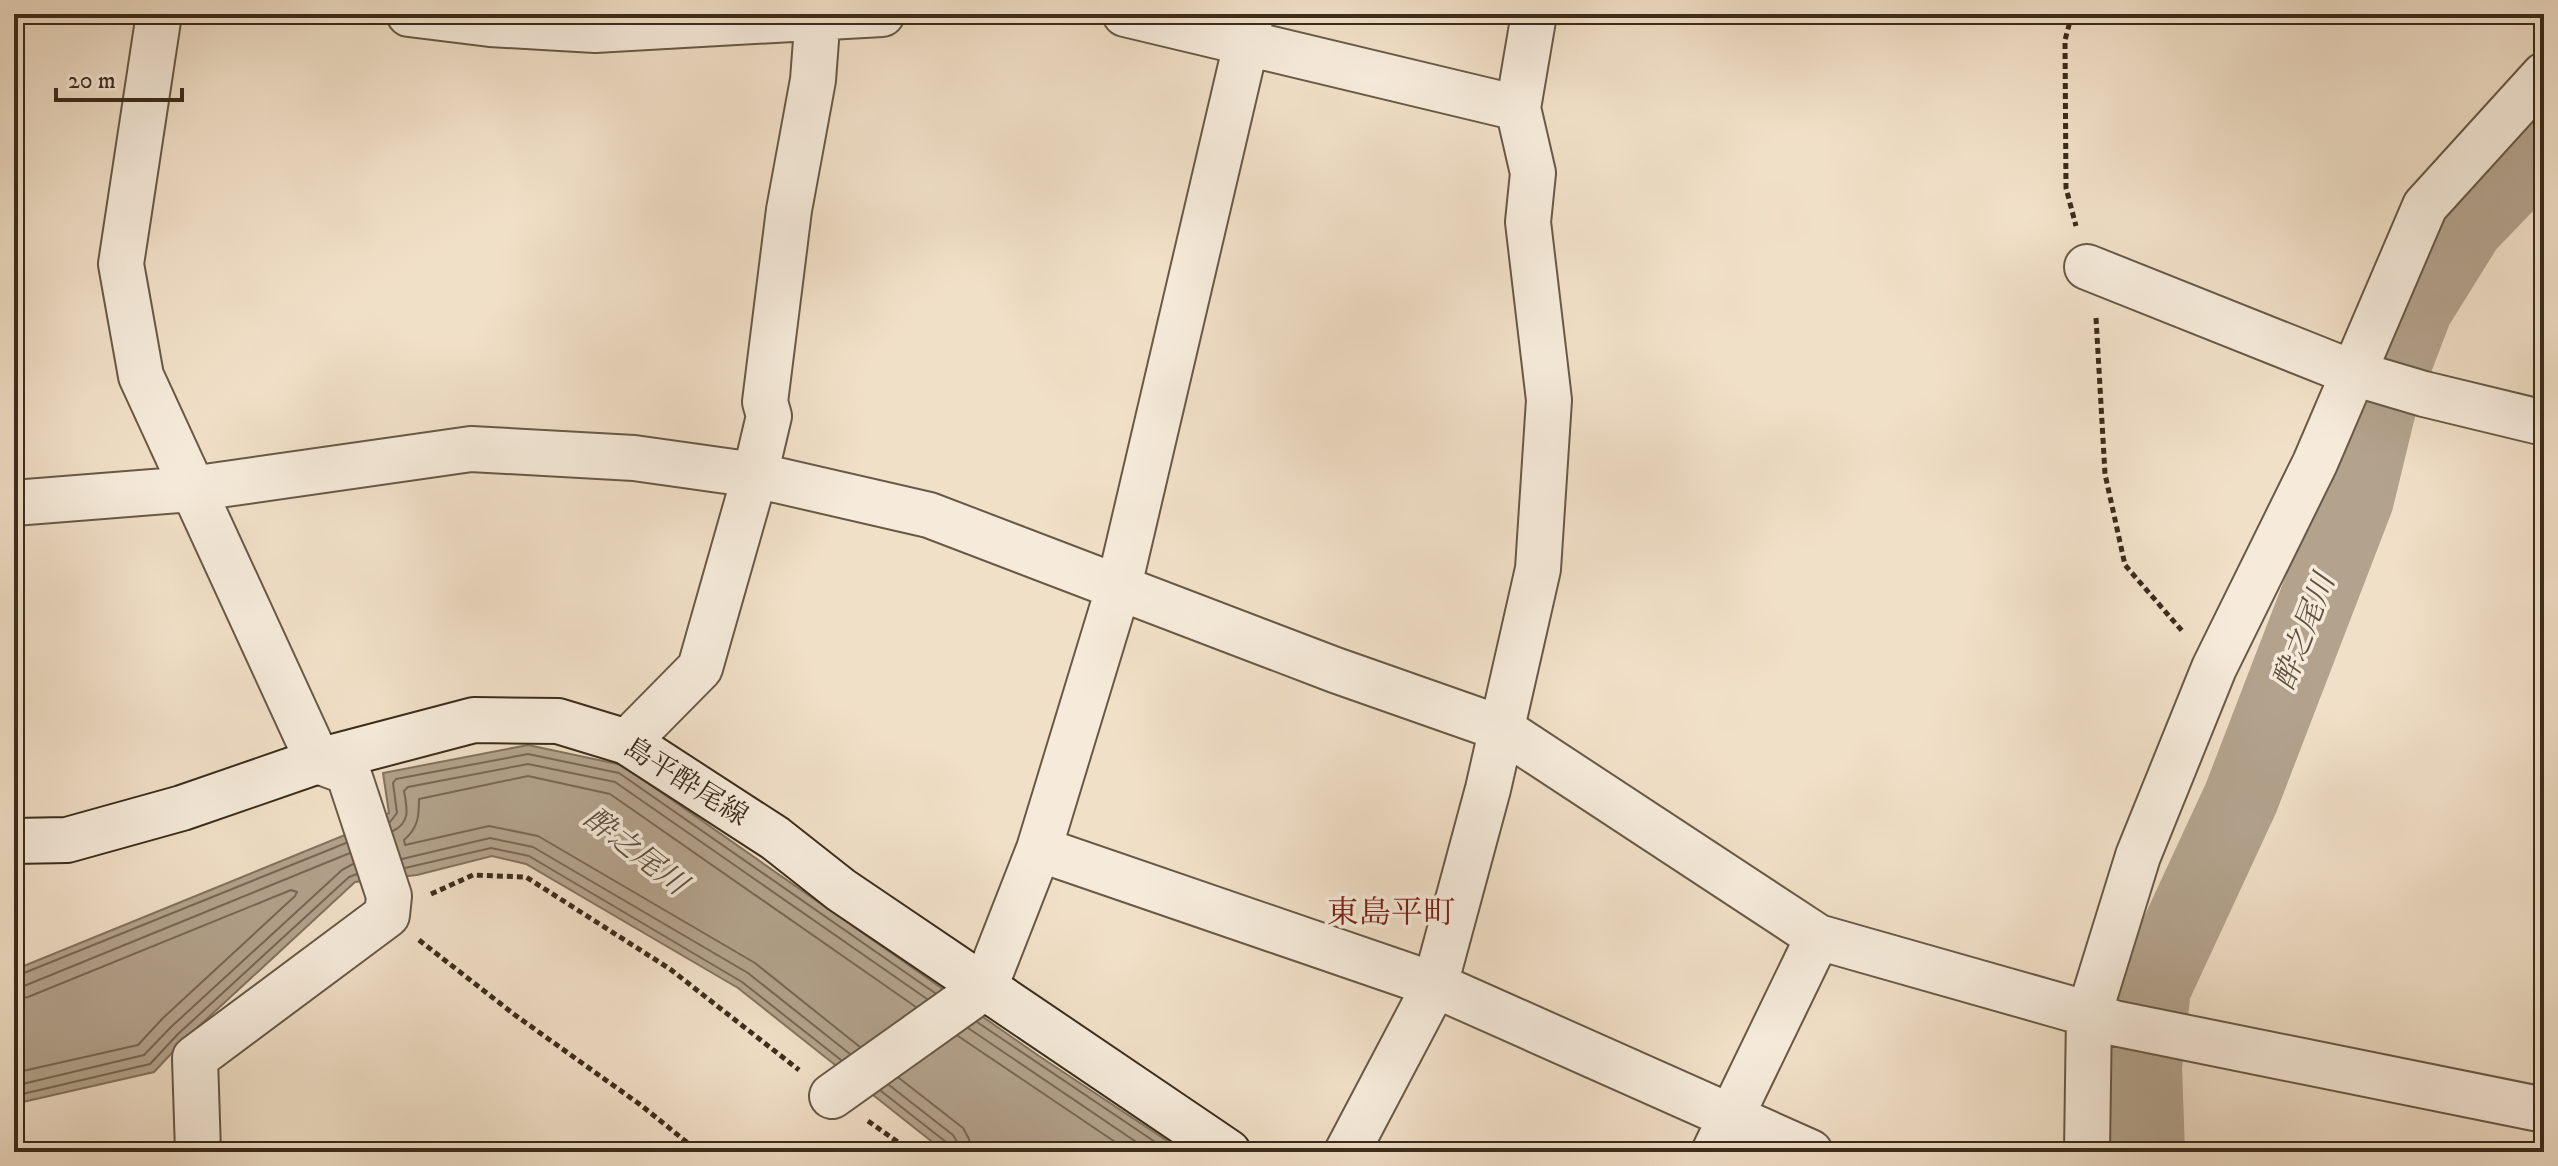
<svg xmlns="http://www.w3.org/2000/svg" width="2558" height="1166" font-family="'IM FELL DW Pica','Noto Serif JP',serif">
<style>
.water{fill:#b3a38d;stroke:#83735f;stroke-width:2}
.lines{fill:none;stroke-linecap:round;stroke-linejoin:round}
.shore{stroke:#776854;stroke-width:2}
.river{stroke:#b3a38d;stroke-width:76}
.minor-casing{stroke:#685946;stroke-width:48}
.secondary-casing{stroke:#3b2c1b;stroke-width:48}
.path{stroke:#3b2c1b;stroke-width:5;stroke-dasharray:6 4;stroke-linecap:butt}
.minor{stroke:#f6ebdb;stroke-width:44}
.secondary{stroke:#f6ebdb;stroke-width:44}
.labels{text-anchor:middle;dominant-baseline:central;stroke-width:7;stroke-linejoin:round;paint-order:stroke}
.street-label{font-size:28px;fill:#3b2c1b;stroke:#f6ebdb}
.water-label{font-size:30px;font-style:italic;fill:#5f503d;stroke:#f6ebdb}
.quarter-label{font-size:32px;fill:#7a1f14;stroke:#f6ebdb}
</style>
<rect width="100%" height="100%" fill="#f1e0c8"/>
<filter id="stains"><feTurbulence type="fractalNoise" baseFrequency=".0025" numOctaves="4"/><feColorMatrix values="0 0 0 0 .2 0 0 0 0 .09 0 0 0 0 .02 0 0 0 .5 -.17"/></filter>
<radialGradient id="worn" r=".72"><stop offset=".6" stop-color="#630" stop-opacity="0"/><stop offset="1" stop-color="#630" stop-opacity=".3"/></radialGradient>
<!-- water -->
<path class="water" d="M 528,745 L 622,765 L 1039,1056 L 1184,1152 L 945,1152 L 738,988 L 526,864 L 492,856 L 417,875 L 355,882 L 184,1040 L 154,1072 L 14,1104 L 14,970 L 345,835 L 389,813 L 383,773 Z"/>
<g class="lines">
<!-- shore -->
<path class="shore" d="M 390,822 L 397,813 L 393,783 L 396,779 L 528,754 L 619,773 L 935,993
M 393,831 C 411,822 407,808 404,791 L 408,787 L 528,764 L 615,782 L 927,999
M 402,859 L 490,838 L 533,847 L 748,973 L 850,1054
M 405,868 L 491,848 L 529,856 L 742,982 L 841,1060
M 14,977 L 346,843
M 14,987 L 24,986 L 350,853
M 14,999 L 28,997 L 291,890 L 297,892 L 295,896 L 163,1018 L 138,1045 L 14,1073
M 977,1022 L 1170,1152
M 968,1028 L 1151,1152
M 958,1036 L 1130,1152
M 860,1047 L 755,963 L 538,836 L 489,826 L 405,845 L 404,840 C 418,828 419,817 419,799 L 528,776 L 610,794 L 916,1007
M 899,1078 L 963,1128 L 969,1139 L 971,1152
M 889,1085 L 953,1135 L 958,1143 L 959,1152
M 14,1086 L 144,1055 L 171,1027 L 342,870 L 353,864
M 881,1091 L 946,1142 L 949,1152
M 14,1096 L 150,1064 L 178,1034 L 349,877 L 357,874"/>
<!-- river -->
<path class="river" d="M 2147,1152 L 2144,1067 L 2153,988 L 2241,798 L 2356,499 L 2380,400 L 2415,308 L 2466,226 L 2544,145"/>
<!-- minor casing -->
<g class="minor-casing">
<path id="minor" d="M 159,14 L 121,264 L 141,376 L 318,761 L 348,772 L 389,896 L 387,915 L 195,1058 L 198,1152
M 409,14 L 490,24 L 595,30 L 882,14
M 1125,14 L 1518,108
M 2087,267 L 2353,373 L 2424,394 L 2544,423
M 14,503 L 191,489 L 471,449 L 634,458 L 755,475 L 929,515 L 1335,670 L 1500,728 L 1818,937 L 2089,1014 L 2114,1023 L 2544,1110
M 627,742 L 700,668 L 755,475 L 769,416 L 765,402 L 789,210 L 813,80 L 818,14
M 1039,849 L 1435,985 L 1810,1152
M 832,1096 L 985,987 L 1039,849 L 1119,586 L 1246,44 L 1251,14
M 1347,1152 L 1435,985 L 1488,789 L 1538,569 L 1549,400 L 1528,222 L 1533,173 L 1518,108 L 1534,14
M 1714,1152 L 1818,937
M 2087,1152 L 2089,1014 L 2138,856 L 2214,668 L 2315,463 L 2425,206 L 2544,75"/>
</g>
<!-- secondary casing -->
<g class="secondary-casing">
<path id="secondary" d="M 14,841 L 67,840 L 182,808 L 318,761 L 474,720 L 558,721 L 627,742 L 775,838 L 841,890 L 1228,1152"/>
</g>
<!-- path -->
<path class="path" d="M 2072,14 L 2065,40 L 2066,188 L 2076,226
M 2096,318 L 2105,474 L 2125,565 L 2183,632
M 431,894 L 473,875 L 526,877 L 670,969 L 799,1070
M 419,940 L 515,1015 L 642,1106 L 699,1152
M 868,1121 L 912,1152"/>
<!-- minor -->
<use href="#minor" class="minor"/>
<!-- secondary -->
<use href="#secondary" class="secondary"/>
</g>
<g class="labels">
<!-- street labels -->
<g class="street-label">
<text transform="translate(686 782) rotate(32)">島平酔尾線</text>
</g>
<!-- water labels -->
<g class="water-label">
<text transform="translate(2305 632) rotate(-69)">酔之尾川</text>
<text transform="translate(635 852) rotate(38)">酔之尾川</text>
</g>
<!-- quarter labels -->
<g class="quarter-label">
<text x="1391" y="914">東島平町</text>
</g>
</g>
<!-- margin -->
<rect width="2558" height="1166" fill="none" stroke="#f1e0c8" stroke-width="48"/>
<rect x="16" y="16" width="2526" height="1134" fill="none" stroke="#3b2c1b" stroke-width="4"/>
<rect x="24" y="24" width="2510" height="1118" fill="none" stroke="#3b2c1b" stroke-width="2"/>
<!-- scale -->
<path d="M56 88v12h126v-12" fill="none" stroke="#3b2c1b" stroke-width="4"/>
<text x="68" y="88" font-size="24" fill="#3b2c1b" stroke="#f6ebdb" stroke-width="6" paint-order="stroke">20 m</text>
<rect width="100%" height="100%" filter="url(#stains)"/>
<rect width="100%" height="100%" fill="url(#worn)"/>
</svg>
